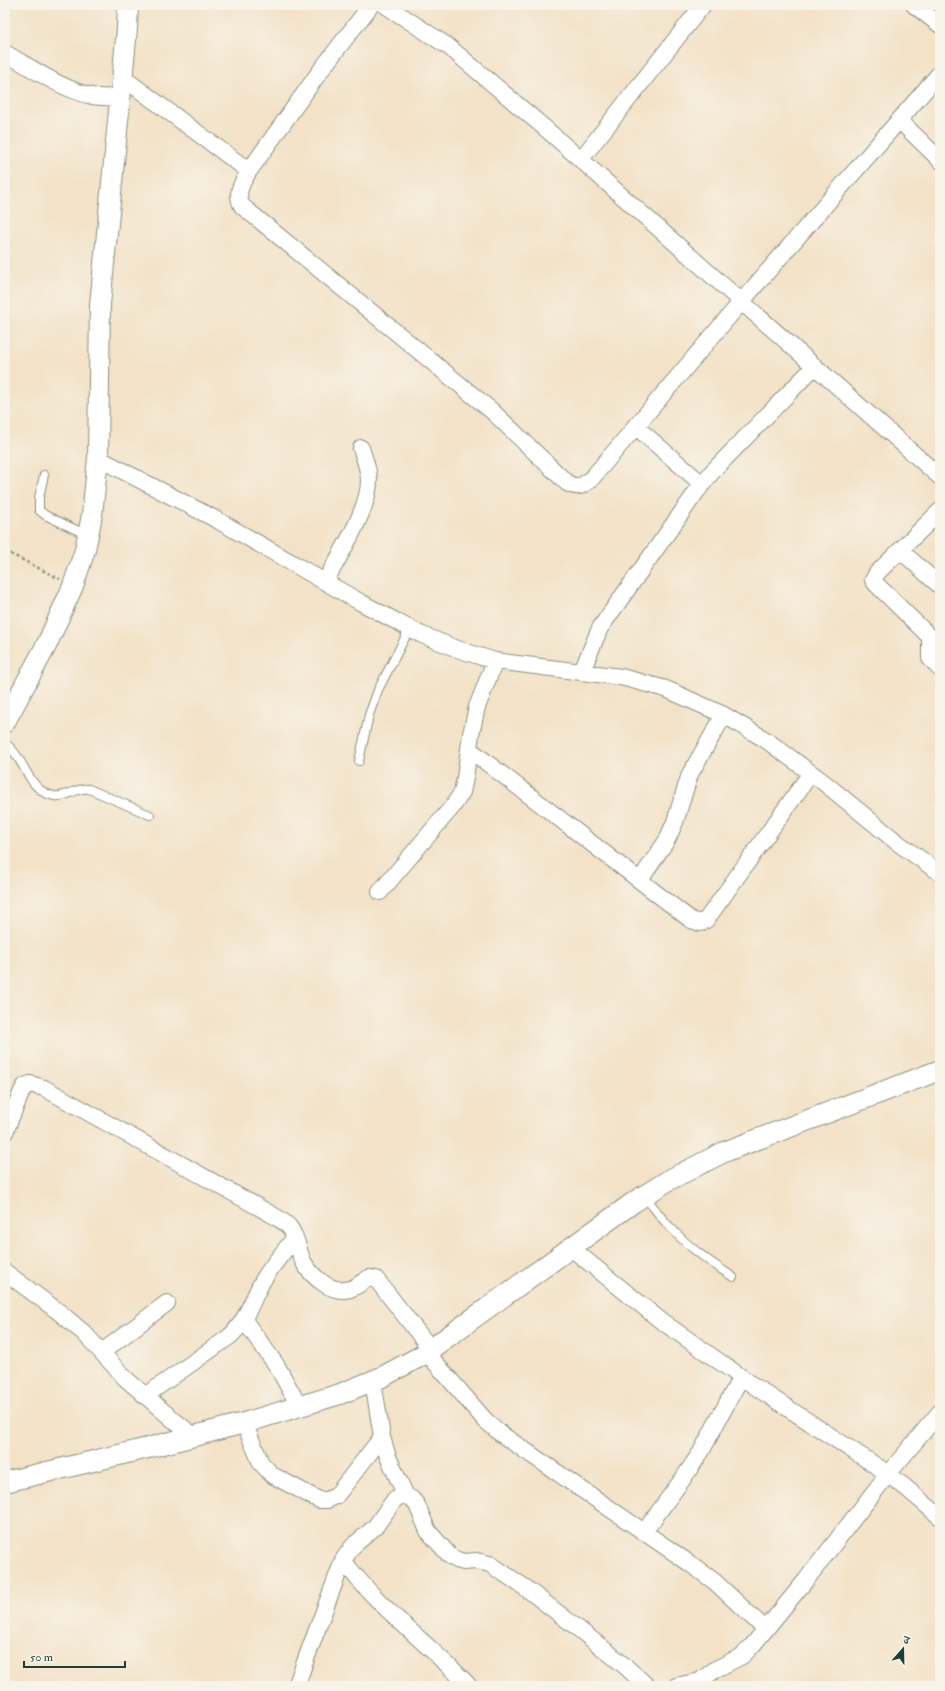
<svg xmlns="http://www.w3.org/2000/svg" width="945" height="1691" font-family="'IM FELL Double Pica','Noto Serif Devanagari',serif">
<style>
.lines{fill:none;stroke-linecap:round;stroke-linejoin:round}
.service-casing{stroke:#89907e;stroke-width:10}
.minor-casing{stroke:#89907e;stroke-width:18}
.tertiary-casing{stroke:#89907e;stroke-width:22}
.path{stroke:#89907e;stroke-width:2.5;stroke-dasharray:3 3;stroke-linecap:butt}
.service{stroke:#fff;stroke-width:8}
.minor{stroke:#fff;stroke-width:16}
.tertiary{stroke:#fff;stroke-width:20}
</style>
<rect width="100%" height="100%" fill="#f7f3e8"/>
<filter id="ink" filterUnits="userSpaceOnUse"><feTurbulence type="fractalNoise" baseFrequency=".025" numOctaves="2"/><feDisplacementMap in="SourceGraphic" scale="8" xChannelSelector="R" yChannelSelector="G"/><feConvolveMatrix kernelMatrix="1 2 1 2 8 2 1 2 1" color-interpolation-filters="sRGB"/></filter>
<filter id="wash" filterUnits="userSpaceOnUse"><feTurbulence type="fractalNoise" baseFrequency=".012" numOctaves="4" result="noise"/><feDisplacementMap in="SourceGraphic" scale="16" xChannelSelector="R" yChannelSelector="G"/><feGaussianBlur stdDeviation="0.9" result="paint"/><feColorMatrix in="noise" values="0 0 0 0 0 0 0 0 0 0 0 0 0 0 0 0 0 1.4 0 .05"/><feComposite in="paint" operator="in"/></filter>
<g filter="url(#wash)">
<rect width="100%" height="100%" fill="#f3e2c8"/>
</g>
<g filter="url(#ink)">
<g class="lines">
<!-- service casing -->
<g class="service-casing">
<path id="service" d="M 44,475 L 39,498 L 39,510 L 45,515 L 87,535
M 5,743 C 25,757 27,791 54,796 C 67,798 76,787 89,789 L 150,815
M 359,761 L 369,715 L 378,690 L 410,628
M 644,1196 C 653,1206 660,1217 670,1227 C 688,1247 710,1262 733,1277"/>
</g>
<!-- minor casing -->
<g class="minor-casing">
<path id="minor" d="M 371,5 L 321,70 L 249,171 C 242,183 235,193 242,206 L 492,411 L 567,483 C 578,489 583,486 592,478 L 742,301 L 940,73
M 385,5 L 449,47 L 546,129 L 940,477
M 914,5 L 940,25
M 5,53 C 32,68 61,89 92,96 C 101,98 110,97 120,97
M 122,77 L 249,171
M 899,120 L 940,160
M 581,159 L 703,5
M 635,426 L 702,484
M 98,458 L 219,521 L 360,602 L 420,634 L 460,650 L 495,661 L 621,677 L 666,689 L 724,715 L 766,740 L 822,781 L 898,843 L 940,873
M 940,511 L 877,573 L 873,580 L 876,584 L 930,637 L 930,658 L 940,669
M 900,550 L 940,586
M 325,582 C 339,556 369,510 369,481 C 369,469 364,458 361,448
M 582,671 L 600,628 L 697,491 L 712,472 L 815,366
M 469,749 L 691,920 L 700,923 L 706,920 L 719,902 L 811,773
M 640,880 L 667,840 L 675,822 L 690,774 L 724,715
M 380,892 L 453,806 L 462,792 L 465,778 L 471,734 L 477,707 L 495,661
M 5,1132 L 22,1091 L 25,1086 L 30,1084 L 44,1088 L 278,1218 C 282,1221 287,1224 290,1228 C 298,1239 298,1252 304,1263 C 313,1278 332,1294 350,1289 C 357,1287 363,1281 369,1278 L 376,1279 L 430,1348
M 571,1248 L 660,1320 L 757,1388 L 878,1467 L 905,1487 L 940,1517
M 5,1272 L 59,1312 L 84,1333 L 125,1378 L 171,1418 L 194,1436
M 244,1320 L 277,1366 L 299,1406
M 102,1352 L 167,1303
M 426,1352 L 485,1420 L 501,1434 L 692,1565 L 715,1582 L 765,1629
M 373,1381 L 382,1437 L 388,1457 L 406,1496
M 145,1396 L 229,1337 C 246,1322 251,1302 262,1282 C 271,1266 284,1252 295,1237
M 244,1423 L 261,1463 L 272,1475 L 319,1500 L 327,1500 L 336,1496 L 382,1437
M 644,1532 L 682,1480 L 701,1452 L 741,1377
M 343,1560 C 378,1608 428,1643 469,1686
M 296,1686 L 343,1560 L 353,1546 L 375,1527 L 395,1499 L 401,1496 L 406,1496 L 412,1499 L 417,1505 L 428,1531 L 450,1556 L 457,1560 L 464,1562 L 476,1561 L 490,1564 L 527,1589 L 580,1630 L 625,1666 L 647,1686
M 676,1686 L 700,1681 L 716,1669 L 742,1656 L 752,1646 L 806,1580 L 888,1474 L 940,1412"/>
</g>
<!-- tertiary casing -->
<g class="tertiary-casing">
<path id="tertiary" d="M 5,722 L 47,644 L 73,586 L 85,550 L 92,515 L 98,458 L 100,305 L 127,29 L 128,5
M 5,1482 L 148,1448 L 244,1423 L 340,1394 L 382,1377 L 421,1356 L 634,1202 L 669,1180 L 724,1152 L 940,1070"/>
</g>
<!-- path -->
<path class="path" d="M 5,551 L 60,579"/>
<!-- service -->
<use href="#service" class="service"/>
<!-- minor -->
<use href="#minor" class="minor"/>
<!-- tertiary -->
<use href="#tertiary" class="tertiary"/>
</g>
</g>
<!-- margin -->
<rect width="945" height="1691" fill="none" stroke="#f7f3e8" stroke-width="20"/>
<!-- north arrow -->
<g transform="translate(903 1649) rotate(20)" stroke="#f7f3e8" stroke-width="3" paint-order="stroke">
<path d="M0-3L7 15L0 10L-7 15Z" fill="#1f3d34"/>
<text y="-6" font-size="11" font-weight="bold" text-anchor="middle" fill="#1f3d34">उ</text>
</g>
<!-- scale -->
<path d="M24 1661v6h101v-6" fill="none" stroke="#1f3d34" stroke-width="2"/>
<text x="30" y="1661" font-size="12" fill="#1f3d34" stroke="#f7f3e8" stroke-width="3" paint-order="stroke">50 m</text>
</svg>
